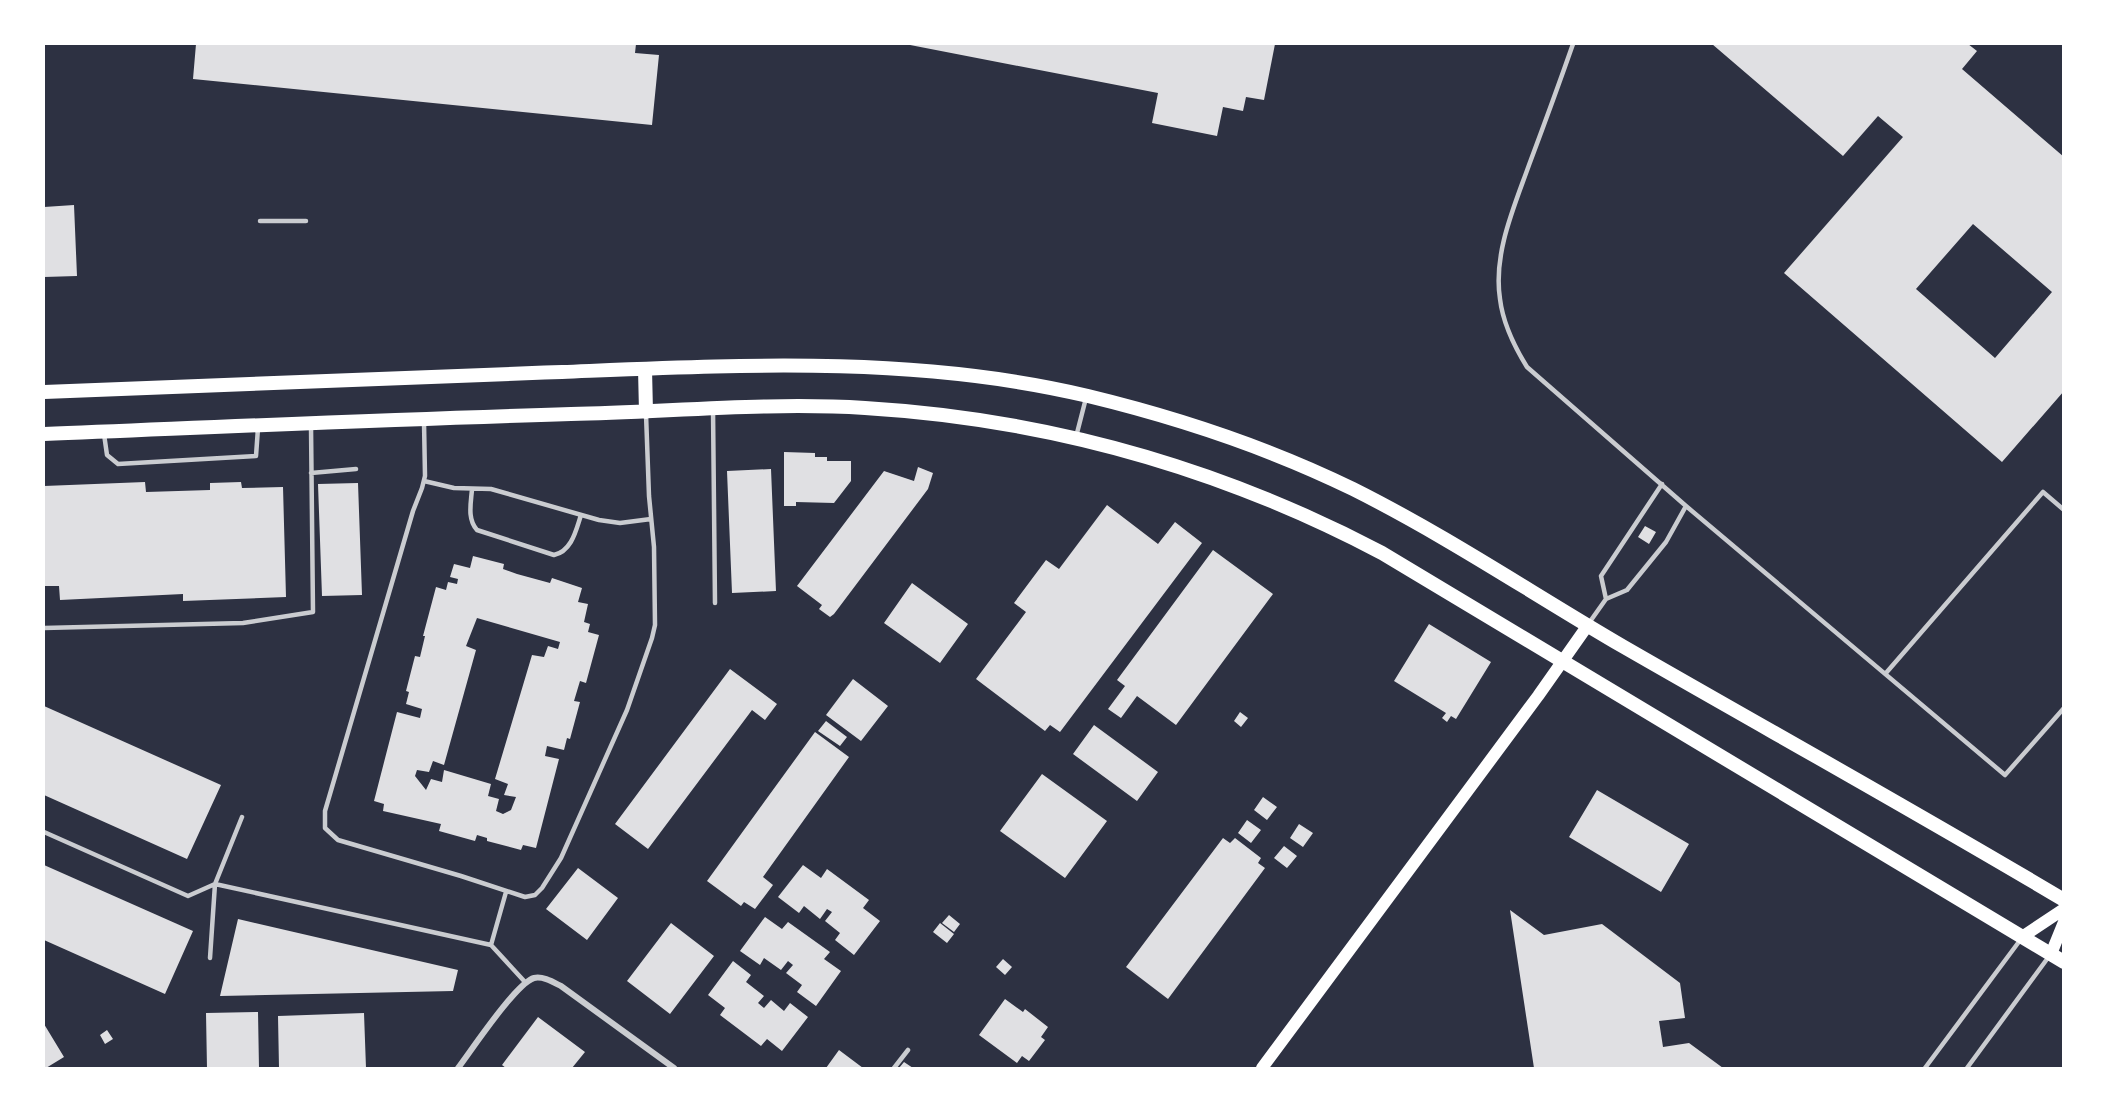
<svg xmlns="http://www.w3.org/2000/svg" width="2107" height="1112" font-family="'Alegreya Sans',sans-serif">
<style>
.building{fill:#e0e0e3;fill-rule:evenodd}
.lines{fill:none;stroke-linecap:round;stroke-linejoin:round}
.service{stroke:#caccd0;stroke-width:4.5}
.minor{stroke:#caccd0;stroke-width:6}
.secondary{stroke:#fff;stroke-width:12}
.primary{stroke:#fff;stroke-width:14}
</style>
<rect width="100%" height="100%" fill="#2d3142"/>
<!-- building -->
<path class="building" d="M 196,44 L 636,44 L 635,53 L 659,55 L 652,125 L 193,79 Z
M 905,44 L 1275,44 L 1264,100 L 1246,97 L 1243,111 L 1223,107 L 1217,136 L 1152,123 L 1158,93 Z
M 1712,44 L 1968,44 L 1977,51 L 1962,69 L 2064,157 L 2064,391 L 2002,462 L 1784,273 L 1903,137 L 1878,116 L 1843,156 ZM 1973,224 L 2052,292 L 1995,358 L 1916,289 Z
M 74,205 L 77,276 L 44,277 L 44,207 Z
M 784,452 L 815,453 L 815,457 L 827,457 L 827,461 L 851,461 L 851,481 L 834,503 L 796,502 L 796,506 L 784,506 Z
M 918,467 L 933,473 L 928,489 L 834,614 L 830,617 L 819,609 L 822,605 L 797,586 L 884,471 L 914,481 Z
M 771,469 L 776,591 L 732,593 L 727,471 Z
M 145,482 L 146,492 L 210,490 L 210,483 L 241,482 L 242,488 L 283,487 L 286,597 L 183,601 L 183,594 L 60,600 L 59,586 L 44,586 L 44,486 Z
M 358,483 L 362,595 L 322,596 L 318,484 Z
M 1107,505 L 1158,544 L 1175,522 L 1202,543 L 1060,732 L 1050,725 L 1045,731 L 976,679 L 1026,612 L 1014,603 L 1046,560 L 1059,569 Z
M 1645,526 L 1656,532 L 1649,544 L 1638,537 Z
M 1213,550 L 1273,594 L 1176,725 L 1137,696 L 1121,718 L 1108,709 L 1125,686 L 1117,680 Z
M 473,556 L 504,564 L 503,569 L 517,574 L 550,583 L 552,578 L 582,588 L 578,602 L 588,604 L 584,622 L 590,624 L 588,632 L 599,635 L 586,683 L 580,681 L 574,701 L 580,702 L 570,739 L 567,738 L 564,750 L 547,746 L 545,756 L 559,759 L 536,848 L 523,845 L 521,850 L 487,841 L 487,838 L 477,835 L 475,841 L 439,831 L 441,824 L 383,811 L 384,804 L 374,801 L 397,712 L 420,718 L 422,709 L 406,704 L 409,692 L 406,691 L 415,656 L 420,657 L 425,636 L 423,636 L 436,587 L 446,590 L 448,582 L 457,584 L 458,579 L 450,577 L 454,564 L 470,568 ZM 477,618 L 560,642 L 558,649 L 548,646 L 544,657 L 532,655 L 495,779 L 508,784 L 504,795 L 516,797 L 511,810 L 503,814 L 496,811 L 499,799 L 488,796 L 491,784 L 444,770 L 442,782 L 431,779 L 426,790 L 415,776 L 417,770 L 429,772 L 433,761 L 444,765 L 476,650 L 466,646 Z
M 912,583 L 968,624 L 940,663 L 884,623 Z
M 1429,624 L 1491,662 L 1456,719 L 1451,716 L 1447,722 L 1442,718 L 1446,713 L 1394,681 Z
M 730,669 L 777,704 L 765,720 L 752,710 L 648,849 L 615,824 Z
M 853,679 L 888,706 L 861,741 L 826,715 Z
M 44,706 L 221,785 L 187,859 L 44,795 Z
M 1240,712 L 1248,718 L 1241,727 L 1234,721 Z
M 826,721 L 847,737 L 840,746 L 818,731 Z
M 1094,725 L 1158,772 L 1137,801 L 1073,754 Z
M 815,732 L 849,757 L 763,877 L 773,885 L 755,909 L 744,902 L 741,906 L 707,881 Z
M 1042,774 L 1107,821 L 1065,878 L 1000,831 Z
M 1597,790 L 1689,844 L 1661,892 L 1569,837 Z
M 1263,797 L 1277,807 L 1267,820 L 1254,810 Z
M 1247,820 L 1261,830 L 1251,843 L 1238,833 Z
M 1299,824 L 1313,833 L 1303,847 L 1290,838 Z
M 1223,838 L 1230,843 L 1235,838 L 1261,858 L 1258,863 L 1265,868 L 1168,999 L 1126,967 Z
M 1284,846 L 1297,856 L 1287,868 L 1274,858 Z
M 44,865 L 193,931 L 165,994 L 44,940 Z
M 803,865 L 821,878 L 827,869 L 869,900 L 863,908 L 880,921 L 854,955 L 835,940 L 840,933 L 825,921 L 832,912 L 827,909 L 820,919 L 804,906 L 799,913 L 778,897 Z
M 578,868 L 618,898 L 587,940 L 546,909 Z
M 1510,910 L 1544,935 L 1602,924 L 1680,983 L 1685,1018 L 1659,1021 L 1663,1047 L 1689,1043 L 1723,1068 L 1534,1068 Z
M 949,915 L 960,924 L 954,932 L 942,923 Z
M 765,917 L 782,929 L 788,922 L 830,952 L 824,959 L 841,971 L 816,1006 L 797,992 L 802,985 L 786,973 L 793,965 L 788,961 L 781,970 L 764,958 L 760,965 L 740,951 Z
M 238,919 L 458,970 L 453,991 L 220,996 Z
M 671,923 L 714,956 L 670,1014 L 627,981 Z
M 940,923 L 954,934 L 947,943 L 933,932 Z
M 1003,959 L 1012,967 L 1005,975 L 996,967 Z
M 733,961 L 751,975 L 746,982 L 764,996 L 758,1003 L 764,1008 L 771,1000 L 784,1011 L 790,1003 L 808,1017 L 782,1051 L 767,1039 L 761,1046 L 720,1015 L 725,1008 L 708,995 Z
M 1005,999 L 1023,1012 L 1025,1009 L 1048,1027 L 1041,1037 L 1045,1040 L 1029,1061 L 1022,1056 L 1017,1063 L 979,1035 Z
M 258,1012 L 259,1068 L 207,1068 L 206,1013 Z
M 364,1013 L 366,1068 L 279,1068 L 278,1016 Z
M 538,1017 L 585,1052 L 572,1068 L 506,1068 L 502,1065 Z
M 44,1024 L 64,1057 L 46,1068 L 44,1068 Z
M 107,1030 L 113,1039 L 105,1044 L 100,1035 Z
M 839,1050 L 863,1068 L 826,1068 Z
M 904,1062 L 913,1068 L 899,1068 Z"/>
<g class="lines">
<!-- service -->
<path class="service" d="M 1573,44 C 1559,84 1544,125 1529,165 C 1514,207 1493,254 1500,299 C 1503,324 1514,346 1527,367 L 1686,506 L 2005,775 L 2064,708
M 260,221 L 306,221
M 713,409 L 715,603
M 424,422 L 425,476 L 422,488 L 413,511 L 325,811 L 325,828 L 338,840 L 461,876 L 525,897 L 535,895 L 542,888 L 561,858 L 627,710 L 652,638 L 655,625 L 654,547 L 649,496 L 646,414
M 104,434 L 107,455 L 118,464 L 256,456 L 258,428
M 1076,437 L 1086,398
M 311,473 L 356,469
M 424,481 L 454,488 L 491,489 L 599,520 L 620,523 L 651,519
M 472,489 C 471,503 467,519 477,530 L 554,555 C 572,551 576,530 581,515
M 1606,599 L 1601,576 L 1662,484
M 1589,623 L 1606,599 L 1627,590 L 1666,542 L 1686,506
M 44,628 L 243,623 L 313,612 L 311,426
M 1886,673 L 2043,492 L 2064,510
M 44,832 L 188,896 L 215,884 L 242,817
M 491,945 L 506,892
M 210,958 L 215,884 L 491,945 L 525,982
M 894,1068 L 908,1050
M 1925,1068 L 2021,939
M 1967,1068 L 2050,955"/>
<!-- minor -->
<path class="minor" d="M 458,1068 C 471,1051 516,983 534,978 C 543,976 553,982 561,986 L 674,1068"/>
<!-- secondary -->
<path class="secondary" d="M 2022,937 L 2064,909
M 2051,954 L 2064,922
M 1262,1068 L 1538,696 L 1588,625"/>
<!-- primary -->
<path class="primary" d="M 645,369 L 646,412
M 44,392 C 216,385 389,378 562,372 C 737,365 916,355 1088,396 C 1179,418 1269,448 1353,489 C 1447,536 1533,594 1624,647 C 1770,731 1918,813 2064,900
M 44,434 C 219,427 395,419 571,414 C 668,412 767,402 865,408 C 1047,419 1221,468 1382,553 L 2064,962"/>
</g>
<!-- border -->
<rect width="2107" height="1112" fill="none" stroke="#ffffff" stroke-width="90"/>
</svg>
